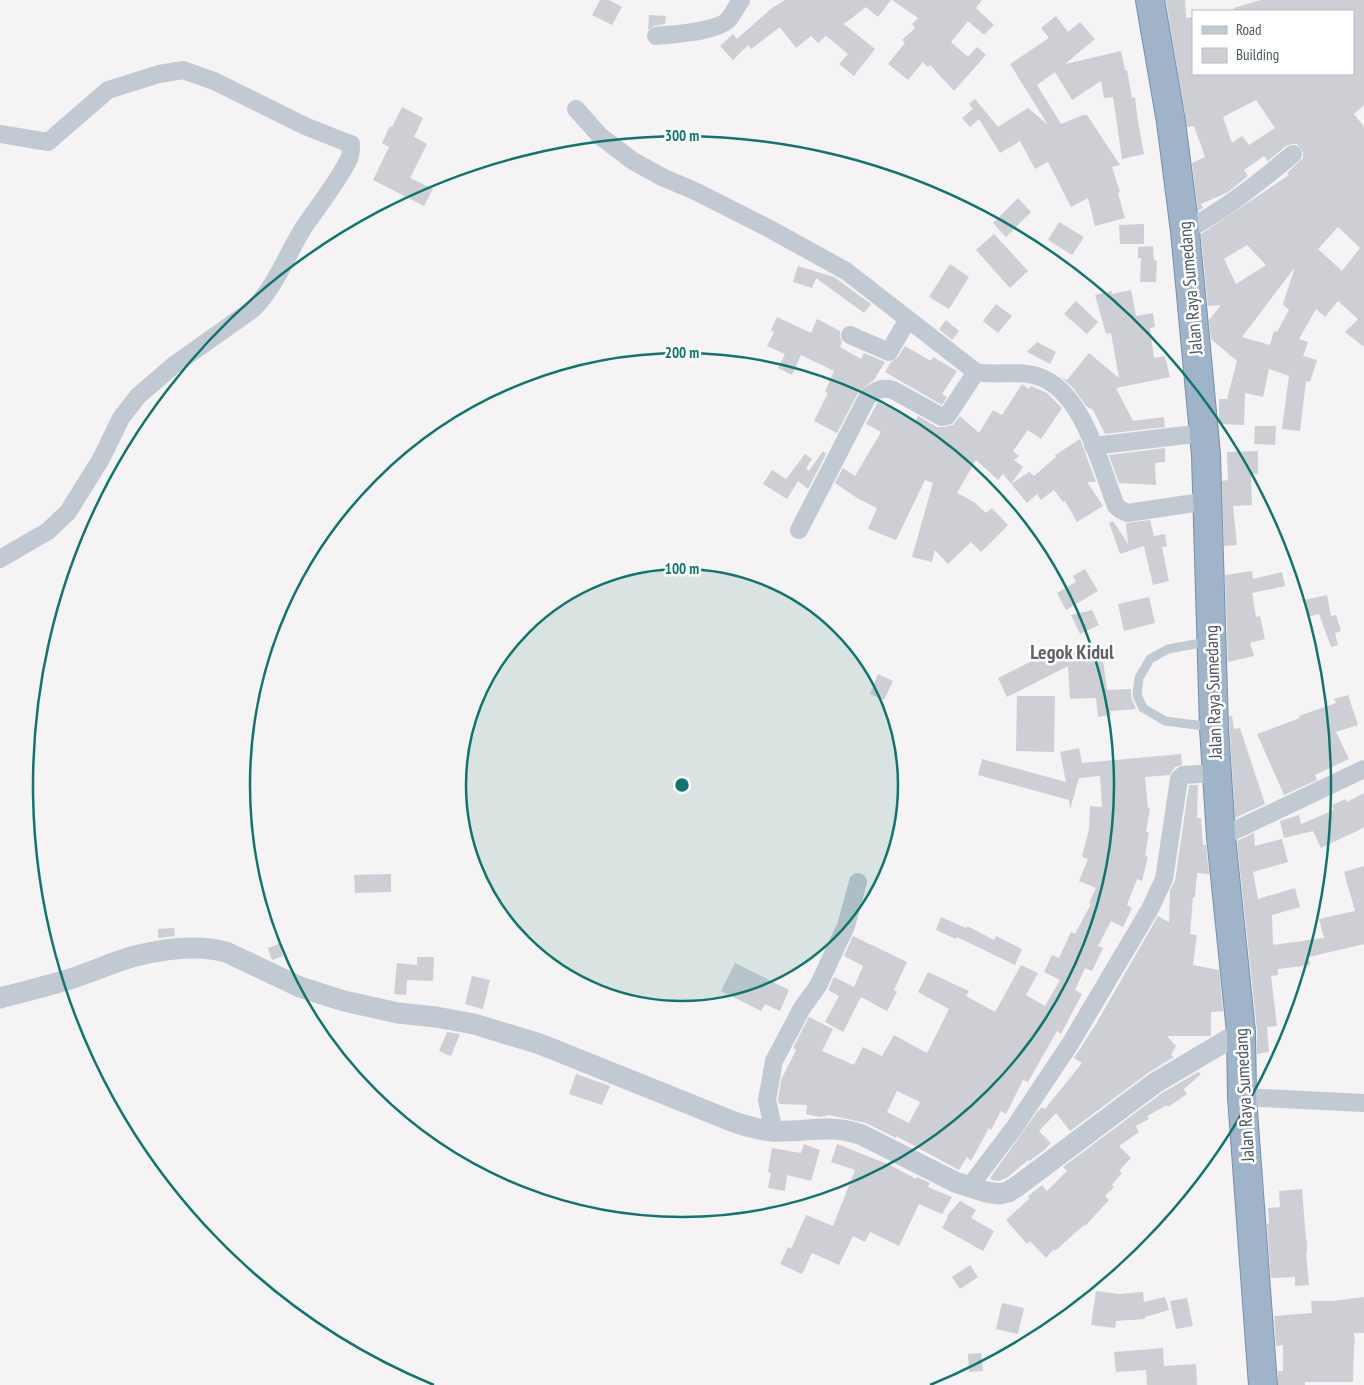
<svg xmlns="http://www.w3.org/2000/svg" width="1364" height="1385" font-family="'PT Sans Narrow',sans-serif">
<style>
.building{fill:#cdcfd5;fill-rule:evenodd}
.lines{fill:none;stroke-linecap:round;stroke-linejoin:round}
.trunk-casing{stroke:#7690ad;stroke-width:30}
.service{stroke:#c1cad2;stroke-width:9}
.minor{stroke:#c1cad2;stroke-width:18}
.tertiary{stroke:#c1cad2;stroke-width:21}
.trunk{stroke:#9fb4c9;stroke-width:28}
.ring{fill:none;stroke:#0f766e;stroke-width:2.5}
.labels{text-anchor:middle;dominant-baseline:central;stroke-width:5;stroke-linejoin:round;paint-order:stroke}
.street-label{font-size:18px;fill:#4a5661;stroke:#fff}
.quarter-label{font-size:20px;font-weight:bold;fill:#5f6368;stroke:#fff}
.centre{fill:#0f766e;stroke:#fff;stroke-width:2.5}
.ring-label{font-size:15px;text-anchor:middle;font-weight:bold;fill:#0f766e;stroke:#fff;stroke-width:5;stroke-linejoin:round;paint-order:stroke}
</style>
<rect width="100%" height="100%" fill="#f5f3f3"/>
<!-- building -->
<path class="building" d="M 600,0 L 609,0 L 622,7 L 612,25 L 592,15 Z
M 785,0 L 891,0 L 878,17 L 866,7 L 844,24 L 875,49 L 854,76 L 839,64 L 848,54 L 826,36 L 818,43 L 811,36 L 796,48 L 780,27 L 751,49 L 748,45 L 733,60 L 720,46 L 733,34 L 737,39 L 772,8 Z
M 892,0 L 982,0 L 976,8 L 994,25 L 984,35 L 968,21 L 951,42 L 968,57 L 977,47 L 986,55 L 954,91 L 930,65 L 928,67 L 923,62 L 908,80 L 888,64 L 905,43 L 902,40 L 915,28 L 912,24 L 918,18 Z
M 1166,0 L 1185,0 L 1186,18 L 1193,17 L 1193,74 L 1353,74 L 1353,11 L 1234,11 L 1233,8 L 1261,0 L 1364,0 L 1364,105 L 1354,114 L 1364,127 L 1364,347 L 1345,332 L 1358,319 L 1338,301 L 1325,317 L 1316,309 L 1299,339 L 1308,342 L 1303,356 L 1317,360 L 1310,382 L 1306,381 L 1300,431 L 1282,429 L 1289,376 L 1269,369 L 1263,397 L 1245,393 L 1244,425 L 1219,424 L 1219,399 L 1227,399 L 1237,361 L 1211,339 L 1209,320 L 1221,305 L 1208,306 L 1201,234 L 1289,175 L 1287,173 L 1303,158 L 1303,152 L 1297,144 L 1292,144 L 1286,146 L 1268,161 L 1264,156 L 1244,170 L 1248,176 L 1228,192 L 1201,204 L 1203,208 L 1198,211 L 1192,163 L 1205,157 L 1194,126 L 1187,127 ZM 1256,100 L 1275,128 L 1249,145 L 1242,136 L 1232,143 L 1223,117 ZM 1338,227 L 1360,248 L 1342,271 L 1318,249 ZM 1247,245 L 1266,265 L 1236,284 L 1224,259 ZM 1295,267 L 1283,304 L 1289,310 L 1277,332 L 1274,331 L 1270,345 L 1242,337 Z
M 649,15 L 666,16 L 665,24 L 654,26 L 648,30 Z
M 1056,16 L 1068,32 L 1080,22 L 1095,39 L 1065,64 L 1121,51 L 1125,70 L 1127,70 L 1132,98 L 1135,97 L 1138,122 L 1144,154 L 1122,159 L 1113,97 L 1104,98 L 1101,81 L 1072,100 L 1055,72 L 1037,85 L 1061,124 L 1083,115 L 1087,115 L 1120,165 L 1112,167 L 1120,192 L 1118,193 L 1125,218 L 1095,226 L 1088,198 L 1071,207 L 1048,162 L 1035,169 L 1020,141 L 1000,153 L 979,119 L 970,127 L 962,118 L 973,109 L 969,104 L 975,99 L 998,127 L 1028,108 L 1048,125 L 1010,64 L 1049,38 L 1041,28 Z
M 402,107 L 423,118 L 414,137 L 427,144 L 410,178 L 433,189 L 424,206 L 373,180 L 389,147 L 382,143 L 390,126 L 392,127 Z
M 1018,198 L 1031,212 L 1006,237 L 993,223 Z
M 1059,222 L 1084,237 L 1072,255 L 1048,240 Z
M 1144,224 L 1144,244 L 1120,244 L 1119,225 Z
M 994,234 L 1028,271 L 1010,288 L 976,250 Z
M 1153,246 L 1154,260 L 1157,261 L 1156,282 L 1140,282 L 1141,258 L 1138,258 L 1138,247 Z
M 950,264 L 969,277 L 949,309 L 929,297 Z
M 798,266 L 834,277 L 871,304 L 864,313 L 816,278 L 812,288 L 793,282 Z
M 1131,290 L 1136,316 L 1153,313 L 1155,327 L 1150,328 L 1154,358 L 1165,356 L 1170,377 L 1116,388 L 1133,421 L 1164,417 L 1165,427 L 1105,434 L 1093,410 L 1086,406 L 1074,389 L 1060,376 L 1067,380 L 1089,353 L 1119,378 L 1111,333 L 1106,334 L 1095,295 L 1112,291 L 1112,294 Z
M 1076,301 L 1098,322 L 1087,334 L 1064,314 Z
M 996,304 L 1012,316 L 998,333 L 983,321 Z
M 777,317 L 811,333 L 817,319 L 840,331 L 840,337 L 842,342 L 840,347 L 861,359 L 864,353 L 885,362 L 874,380 L 859,391 L 837,433 L 814,421 L 828,393 L 825,392 L 834,371 L 801,355 L 792,375 L 778,368 L 785,354 L 767,346 L 774,332 L 771,330 Z
M 946,320 L 959,331 L 952,340 L 939,329 Z
M 1037,342 L 1056,352 L 1050,364 L 1027,352 Z
M 905,346 L 931,361 L 933,357 L 957,371 L 942,394 L 947,397 L 942,405 L 885,372 L 891,362 L 898,357 Z
M 1022,384 L 1029,389 L 1031,386 L 1047,393 L 1062,408 L 1041,439 L 1028,430 L 1013,451 L 1019,456 L 1014,460 L 1023,467 L 1011,484 L 1029,472 L 1034,476 L 1056,457 L 1055,455 L 1080,439 L 1096,482 L 1087,482 L 1103,506 L 1077,522 L 1065,501 L 1063,502 L 1054,490 L 1041,500 L 1037,494 L 1027,503 L 1003,474 L 998,480 L 976,460 L 957,493 L 974,502 L 986,513 L 992,508 L 1008,525 L 981,552 L 971,542 L 948,564 L 935,550 L 932,562 L 912,557 L 933,483 L 925,480 L 896,540 L 868,529 L 877,508 L 857,498 L 835,483 L 843,468 L 855,476 L 881,432 L 866,424 L 878,402 L 916,421 L 918,416 L 937,427 L 944,427 L 953,425 L 960,416 L 979,433 L 993,410 L 1002,415 Z
M 1255,426 L 1276,426 L 1275,445 L 1254,444 Z
M 1165,448 L 1165,462 L 1155,463 L 1156,485 L 1119,483 L 1109,455 Z
M 823,451 L 826,454 L 808,489 L 798,481 L 787,499 L 763,484 L 772,470 L 786,479 L 805,454 L 812,459 L 806,468 L 809,471 Z
M 1258,451 L 1258,474 L 1251,474 L 1252,505 L 1233,506 L 1237,545 L 1224,546 L 1222,481 L 1228,480 L 1227,452 Z
M 1150,520 L 1154,536 L 1165,534 L 1167,546 L 1162,547 L 1169,581 L 1153,585 L 1144,546 L 1120,554 L 1109,523 L 1113,521 L 1128,544 L 1126,523 Z
M 1085,569 L 1098,591 L 1066,610 L 1057,593 L 1076,582 L 1073,576 Z
M 1252,571 L 1253,579 L 1282,572 L 1285,586 L 1252,593 L 1256,617 L 1260,616 L 1265,639 L 1250,643 L 1254,656 L 1228,662 L 1225,575 Z
M 1327,595 L 1331,616 L 1336,615 L 1341,631 L 1335,633 L 1338,645 L 1331,647 L 1319,614 L 1308,617 L 1304,600 Z
M 1149,597 L 1155,623 L 1124,631 L 1118,604 Z
M 1092,610 L 1099,625 L 1080,634 L 1071,615 Z
M 1101,645 L 1107,690 L 1131,689 L 1131,697 L 1136,709 L 1110,711 L 1111,715 L 1098,717 L 1096,698 L 1070,699 L 1068,666 L 1007,697 L 998,678 L 1052,651 Z
M 878,674 L 893,681 L 884,700 L 870,694 Z
M 1348,695 L 1358,725 L 1336,732 L 1349,759 L 1315,775 L 1317,780 L 1284,795 L 1257,734 L 1300,718 L 1299,716 L 1336,703 L 1334,699 Z
M 1017,696 L 1055,696 L 1054,752 L 1016,751 Z
M 1229,716 L 1232,716 L 1234,729 L 1240,728 L 1265,804 L 1235,818 Z
M 1079,748 L 1082,763 L 1181,754 L 1182,765 L 1175,767 L 1170,775 L 1145,777 L 1148,808 L 1150,809 L 1146,832 L 1149,832 L 1145,856 L 1148,857 L 1142,881 L 1137,879 L 1127,905 L 1132,908 L 1123,927 L 1111,921 L 1098,946 L 1103,948 L 1092,971 L 1085,968 L 1075,990 L 1082,994 L 1061,1034 L 1057,1031 L 1028,1082 L 1023,1080 L 1006,1114 L 1001,1111 L 991,1130 L 989,1128 L 971,1161 L 967,1157 L 959,1170 L 896,1136 L 896,1138 L 866,1123 L 829,1115 L 820,1117 L 806,1114 L 807,1105 L 779,1104 L 778,1100 L 781,1080 L 796,1050 L 793,1048 L 809,1017 L 833,1029 L 822,1051 L 854,1065 L 863,1047 L 882,1056 L 894,1035 L 927,1053 L 949,1009 L 918,992 L 928,972 L 969,991 L 966,996 L 995,1012 L 1021,965 L 1038,973 L 1026,995 L 1045,1006 L 1060,980 L 1044,972 L 1052,955 L 1059,958 L 1071,932 L 1075,934 L 1091,904 L 1089,903 L 1096,888 L 1079,881 L 1088,859 L 1082,857 L 1089,829 L 1090,806 L 1102,807 L 1100,776 L 1079,778 L 1070,809 L 1069,800 L 978,775 L 982,759 L 1066,782 L 1060,752 ZM 897,1091 L 920,1102 L 909,1123 L 887,1112 Z
M 1189,785 L 1198,785 L 1197,818 L 1201,818 L 1203,845 L 1206,845 L 1209,874 L 1197,873 L 1195,897 L 1193,897 L 1190,934 L 1197,935 L 1193,965 L 1219,970 L 1223,1011 L 1211,1012 L 1211,1035 L 1209,1036 L 1167,1036 L 1176,1046 L 1171,1055 L 1174,1057 L 1148,1073 L 1070,1131 L 1056,1113 L 1039,1131 L 1051,1143 L 1042,1152 L 1029,1161 L 1028,1160 L 1008,1177 L 999,1181 L 992,1180 L 990,1178 L 1037,1112 L 1042,1107 L 1045,1109 L 1082,1063 L 1074,1058 L 1096,1024 L 1158,916 L 1169,922 L 1170,890 L 1175,881 Z
M 1364,793 L 1364,827 L 1359,830 L 1321,848 L 1313,831 L 1284,838 L 1280,821 L 1299,815 L 1301,824 L 1334,810 L 1332,805 L 1346,799 L 1347,802 Z
M 1254,833 L 1255,846 L 1282,839 L 1288,862 L 1253,872 L 1258,899 L 1295,888 L 1300,907 L 1272,915 L 1273,945 L 1324,938 L 1319,919 L 1355,911 L 1344,872 L 1364,866 L 1364,944 L 1309,957 L 1310,965 L 1278,969 L 1278,975 L 1271,976 L 1277,1026 L 1267,1027 L 1269,1052 L 1257,1054 L 1257,1030 L 1237,841 Z
M 391,874 L 391,892 L 355,893 L 354,875 Z
M 941,917 L 966,928 L 967,926 L 994,940 L 996,936 L 1022,949 L 1015,965 L 957,937 L 956,939 L 936,930 Z
M 174,928 L 175,936 L 158,938 L 158,929 Z
M 853,936 L 907,962 L 894,990 L 897,992 L 887,1011 L 861,997 L 843,1032 L 825,1022 L 839,996 L 828,990 L 834,977 L 854,987 L 863,966 L 844,956 Z
M 279,944 L 283,956 L 272,960 L 268,948 Z
M 417,957 L 434,957 L 433,981 L 407,980 L 406,995 L 394,994 L 397,963 L 417,965 Z
M 735,963 L 789,990 L 780,1011 L 765,1004 L 761,1011 L 721,991 Z
M 472,976 L 490,980 L 483,1009 L 465,1004 Z
M 447,1032 L 460,1034 L 451,1056 L 439,1051 Z
M 1198,1072 L 1201,1074 L 1184,1089 L 1187,1094 L 1168,1107 L 1167,1105 L 1147,1116 L 1149,1119 L 1136,1126 L 1139,1132 L 1119,1146 L 1131,1158 L 1119,1171 L 1122,1173 L 1112,1185 L 1114,1187 L 1105,1196 L 1109,1200 L 1085,1226 L 1084,1225 L 1055,1251 L 1054,1249 L 1046,1258 L 1030,1241 L 1027,1244 L 1006,1220 L 1029,1199 L 1028,1196 L 1042,1185 L 1047,1191 L 1067,1171 L 1063,1167 L 1162,1093 Z
M 576,1074 L 610,1086 L 602,1105 L 569,1094 Z
M 804,1144 L 820,1150 L 811,1181 L 787,1175 L 785,1191 L 768,1188 L 771,1173 L 768,1172 L 772,1148 L 801,1153 Z
M 837,1144 L 890,1165 L 916,1179 L 917,1177 L 930,1183 L 928,1187 L 952,1197 L 942,1214 L 919,1204 L 899,1246 L 870,1232 L 865,1242 L 853,1236 L 839,1265 L 812,1253 L 802,1274 L 780,1264 L 788,1247 L 791,1249 L 806,1215 L 833,1226 L 855,1170 L 831,1162 Z
M 1302,1189 L 1306,1240 L 1307,1240 L 1307,1253 L 1306,1253 L 1309,1285 L 1295,1286 L 1295,1277 L 1271,1278 L 1267,1224 L 1269,1223 L 1268,1208 L 1280,1207 L 1279,1191 Z
M 960,1201 L 976,1210 L 971,1218 L 994,1231 L 983,1251 L 942,1228 L 948,1217 L 947,1216 Z
M 970,1265 L 978,1277 L 960,1289 L 952,1277 Z
M 1096,1291 L 1119,1294 L 1143,1292 L 1144,1302 L 1165,1297 L 1169,1310 L 1145,1317 L 1145,1319 L 1116,1321 L 1115,1328 L 1091,1325 Z
M 1364,1297 L 1364,1333 L 1354,1333 L 1355,1344 L 1354,1344 L 1353,1382 L 1305,1382 L 1305,1385 L 1278,1385 L 1278,1371 L 1283,1371 L 1283,1345 L 1276,1346 L 1274,1316 L 1312,1313 L 1311,1301 L 1332,1301 Z
M 1187,1298 L 1193,1326 L 1176,1329 L 1170,1301 Z
M 1002,1303 L 1024,1308 L 1018,1334 L 996,1329 Z
M 1163,1348 L 1164,1366 L 1196,1364 L 1197,1385 L 1147,1385 L 1146,1370 L 1116,1372 L 1114,1352 Z
M 981,1353 L 983,1371 L 969,1372 L 968,1354 Z"/>
<g class="lines">
<!-- trunk casing -->
<g class="trunk-casing">
<path id="trunk" d="M 1150,0 L 1171,122 L 1185,231 L 1206,455 L 1214,728 L 1221,837 L 1241,1032 L 1242,1097 L 1263,1385"/>
</g>
<!-- service -->
<path class="service" d="M 1207,642 L 1168,649 L 1150,659 L 1139,678 L 1137,695 L 1143,708 L 1165,721 L 1212,727"/>
<!-- minor -->
<path class="minor" d="M 656,36 C 673,34 716,32 728,20 C 733,14 737,6 741,0
M 576,109 L 600,136 L 633,161 L 664,178 L 695,191 L 768,228 L 846,271 L 976,372 C 996,376 1018,370 1037,376 C 1083,390 1100,465 1116,506 L 1121,510 L 1127,513 L 1208,501
M 0,134 L 48,142 L 108,90 L 159,74 L 183,70 L 214,81 L 305,126 L 345,142 L 351,144 C 351,150 351,155 349,159 C 337,183 319,205 304,227 C 287,254 276,286 253,309 L 174,365 L 138,396 L 121,418 L 101,459 L 68,512 L 48,531 L 0,559
M 1185,231 C 1227,208 1257,184 1293,154
M 850,335 L 889,352 L 908,319
M 1093,446 L 1203,433
M 799,530 L 868,396 C 877,390 881,387 893,390 L 942,417 L 947,416 L 976,372
M 1221,837 L 1364,769
M 1242,1097 L 1364,1103
M 774,1131 L 767,1100 L 774,1061 L 802,1008 L 818,986 L 838,943 L 846,926 L 858,882
M 970,1186 L 1014,1128 L 1070,1044 L 1150,909 L 1164,879 L 1179,779 L 1183,775 L 1216,773"/>
<!-- tertiary -->
<path class="tertiary" d="M 0,998 C 23,992 47,986 70,979 C 92,972 113,962 135,956 C 163,949 197,944 226,952 L 300,987 L 344,1001 L 398,1013 L 436,1017 L 474,1024 L 540,1044 L 734,1122 C 746,1126 759,1130 772,1131 C 804,1133 830,1123 862,1135 L 955,1182 L 986,1192 L 999,1194 L 1008,1192 L 1016,1187 L 1155,1083 L 1241,1032"/>
<!-- trunk -->
<use href="#trunk" class="trunk"/>
</g>
<!-- distance rings -->
<circle cx="682" cy="785" r="216" fill="#0f766e" fill-opacity=".12"/>
<g class="ring">
<circle cx="682" cy="785" r="216"/>
<circle cx="682" cy="785" r="432"/>
<path d="M434 1385A649 649 0 1 1 930 1385"/>
</g>
<g class="labels">
<!-- street labels -->
<g class="street-label">
<text transform="translate(1190 288) rotate(-95)">Jalan Raya Sumedang</text>
<text transform="translate(1213 692) rotate(-92)">Jalan Raya Sumedang</text>
<text transform="translate(1244 1095) rotate(-93)">Jalan Raya Sumedang</text>
</g>
<!-- quarter labels -->
<g class="quarter-label">
<text x="1072" y="652">Legok Kidul</text>
</g>
</g>
<circle cx="682" cy="785" r="8" class="centre"/>
<g class="ring-label">
<text x="682" y="141">300 m</text>
<text x="682" y="358">200 m</text>
<text x="682" y="574">100 m</text>
</g>
<!-- legend -->
<rect x="1192" y="10" width="162" height="65" fill="#ffffff" stroke="#b7bbc0"/>
<rect x="1202" y="26" width="25" height="8" fill="#c1cad2" stroke="#b7bbc0"/>
<text x="1236" y="35" font-size="15" fill="#4a5661">Road</text>
<rect x="1202" y="48" width="25" height="15" fill="#cdcfd5" stroke="#b7bbc0"/>
<text x="1236" y="60" font-size="15" fill="#4a5661">Building</text>
</svg>
